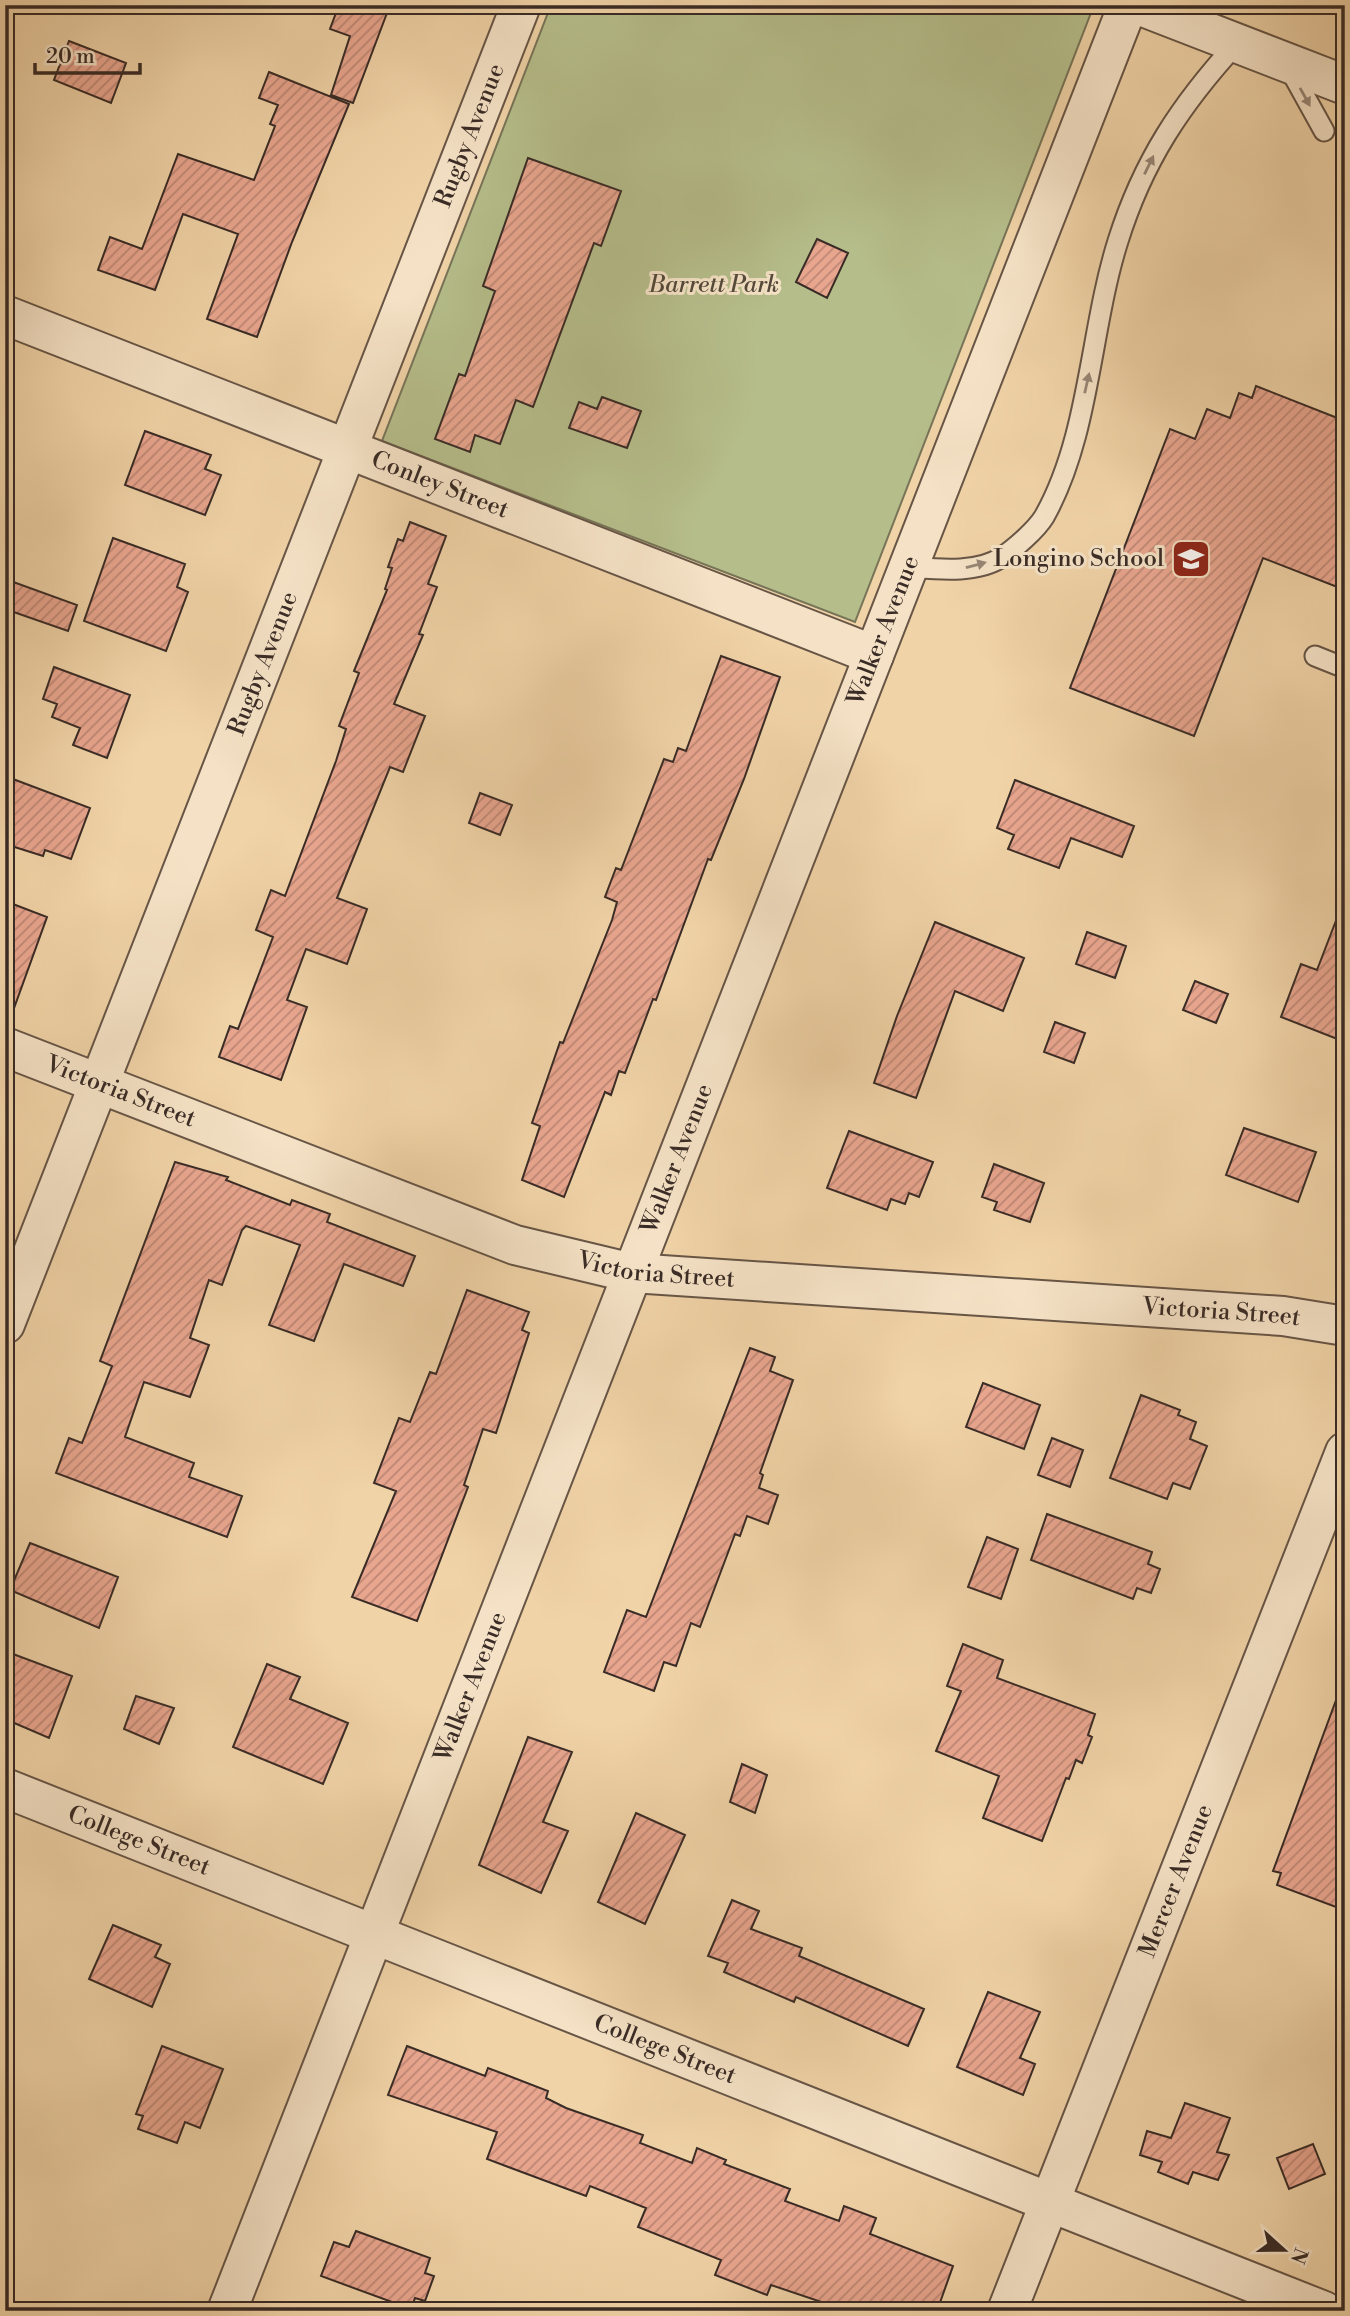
<svg xmlns="http://www.w3.org/2000/svg" width="1350" height="2316" font-family="'Libre Bodoni',serif">
<style>
.park{fill:#b5bd8a;stroke:#777458;stroke-width:2}
.building{fill:url(#building-hatch);stroke:#392b26;stroke-width:2}
.lines{fill:none;stroke-linecap:round;stroke-linejoin:round}
.lane-casing{stroke:#675546;stroke-width:23}
.street-casing{stroke:#675546;stroke-width:42}
.lane{stroke:#f5e2c6;stroke-width:19}
.street{stroke:#f5e2c6;stroke-width:38}
.oneway{fill:#978676}
.labels{text-anchor:middle;dominant-baseline:central;stroke-width:6;stroke-linejoin:round;paint-order:stroke}
.street-label{font-size:24px;fill:#392b26;stroke:#f5e2c6}
.park-label{font-size:24px;font-style:italic;fill:#52483a;stroke:#f5e2c6}
.poi-label{font-size:24px;fill:#392b26;stroke:#f5e2c6;text-anchor:end}
</style>
<defs>
<pattern id="building-hatch" width="6" height="6" patternUnits="userSpaceOnUse" patternTransform="scale(1.75)"><rect width="6" height="6" fill="#e9a68f"/><path d="M-1 1l2-2M0 6l6-6M5 7l2-2" fill="none" stroke="#be8775"/></pattern>
</defs>
<rect width="100%" height="100%" fill="#f0d3a7"/>
<filter id="stains"><feTurbulence type="fractalNoise" baseFrequency=".00286" numOctaves="4"/><feColorMatrix values="0 0 0 0 .2 0 0 0 0 .09 0 0 0 0 .02 0 0 0 .5 -.17"/></filter>
<radialGradient id="worn" r=".72"><stop offset=".6" stop-color="#630" stop-opacity="0"/><stop offset="1" stop-color="#630" stop-opacity=".3"/></radialGradient>
<!-- park -->
<path class="park" d="M 551,5 L 1094,5 L 855,622 L 382,441 Z"/>
<!-- building -->
<path class="building" d="M 339,5 L 390,5 L 353,103 L 331,95 L 350,36 L 330,29 Z
M 69,41 L 126,63 L 111,103 L 54,80 Z
M 269,72 L 349,104 L 292,242 L 257,337 L 207,319 L 238,234 L 183,214 L 155,290 L 98,270 L 110,237 L 142,249 L 178,154 L 254,180 L 275,126 L 270,124 L 278,105 L 259,98 Z
M 528,158 L 621,191 L 601,246 L 594,243 L 533,407 L 516,400 L 500,444 L 475,435 L 470,452 L 435,439 L 459,374 L 465,376 L 495,291 L 483,286 Z
M 817,239 L 848,253 L 827,298 L 796,282 Z
M 1256,386 L 1345,421 L 1345,590 L 1263,558 L 1194,736 L 1070,688 L 1170,429 L 1195,439 L 1207,409 L 1230,418 L 1239,393 L 1252,398 Z
M 602,397 L 641,411 L 627,448 L 569,428 L 579,402 L 597,409 Z
M 145,431 L 211,455 L 205,469 L 221,475 L 205,515 L 125,485 Z
M 410,522 L 446,536 L 428,584 L 437,587 L 419,634 L 423,635 L 394,704 L 425,716 L 403,772 L 390,767 L 337,898 L 367,909 L 347,964 L 306,949 L 287,1000 L 307,1007 L 281,1080 L 219,1057 L 230,1026 L 238,1029 L 273,937 L 256,930 L 271,890 L 285,896 L 336,761 L 346,729 L 339,726 L 359,673 L 354,671 L 387,590 L 385,589 L 392,568 L 388,567 L 398,539 L 403,541 Z
M 113,538 L 185,564 L 177,587 L 188,592 L 166,651 L 84,621 Z
M 5,579 L 77,605 L 68,631 L 5,609 Z
M 721,656 L 780,677 L 744,779 L 711,860 L 708,859 L 656,1000 L 653,999 L 625,1073 L 619,1071 L 611,1095 L 605,1092 L 564,1197 L 522,1180 L 540,1126 L 532,1123 L 560,1042 L 563,1043 L 612,920 L 617,902 L 605,897 L 616,868 L 621,870 L 664,759 L 673,762 L 678,748 L 686,751 Z
M 54,667 L 130,695 L 107,758 L 73,745 L 80,728 L 52,717 L 57,704 L 43,699 Z
M 5,776 L 90,808 L 71,859 L 45,850 L 43,856 L 5,844 Z
M 1015,780 L 1134,826 L 1122,857 L 1071,838 L 1059,868 L 1008,849 L 1014,835 L 997,828 Z
M 480,793 L 512,805 L 500,835 L 469,823 Z
M 5,901 L 47,917 L 9,1022 L 5,1021 Z
M 1342,905 L 1345,905 L 1345,1042 L 1281,1017 L 1301,964 L 1317,970 Z
M 935,922 L 1024,958 L 1003,1011 L 955,991 L 916,1098 L 874,1083 L 897,1016 Z
M 1087,932 L 1126,946 L 1115,978 L 1076,964 Z
M 1195,981 L 1228,994 L 1216,1023 L 1183,1010 Z
M 1055,1022 L 1085,1033 L 1074,1063 L 1044,1052 Z
M 1244,1128 L 1316,1152 L 1298,1202 L 1226,1175 Z
M 849,1131 L 933,1162 L 919,1197 L 909,1193 L 905,1204 L 891,1199 L 887,1210 L 827,1188 Z
M 175,1162 L 228,1177 L 226,1180 L 290,1205 L 292,1200 L 330,1214 L 327,1222 L 415,1256 L 403,1286 L 344,1264 L 314,1341 L 269,1325 L 300,1245 L 246,1226 L 242,1230 L 222,1285 L 209,1280 L 190,1338 L 209,1345 L 190,1397 L 144,1382 L 125,1437 L 194,1463 L 189,1477 L 242,1496 L 227,1537 L 56,1473 L 69,1438 L 82,1443 L 112,1366 L 100,1361 Z
M 994,1164 L 1044,1183 L 1030,1222 L 994,1210 L 997,1202 L 982,1197 Z
M 467,1290 L 529,1312 L 522,1330 L 529,1333 L 496,1433 L 483,1429 L 464,1485 L 468,1487 L 417,1621 L 352,1597 L 396,1491 L 374,1483 L 399,1418 L 410,1422 L 430,1372 L 436,1374 Z
M 750,1348 L 775,1357 L 770,1371 L 793,1380 L 760,1473 L 763,1475 L 759,1488 L 778,1495 L 768,1524 L 747,1516 L 740,1536 L 735,1534 L 700,1627 L 691,1623 L 676,1666 L 664,1662 L 654,1691 L 604,1672 L 627,1610 L 646,1617 Z
M 983,1383 L 1040,1405 L 1024,1449 L 966,1427 Z
M 1141,1395 L 1180,1410 L 1178,1415 L 1196,1422 L 1190,1439 L 1207,1446 L 1190,1489 L 1173,1483 L 1167,1499 L 1110,1478 Z
M 1052,1438 L 1083,1450 L 1070,1487 L 1038,1475 Z
M 1047,1514 L 1152,1552 L 1148,1564 L 1160,1569 L 1151,1593 L 1137,1588 L 1133,1599 L 1031,1560 Z
M 987,1537 L 1018,1549 L 1001,1599 L 968,1587 Z
M 30,1543 L 118,1577 L 99,1628 L 10,1590 Z
M 963,1644 L 1003,1660 L 997,1678 L 1095,1714 L 1088,1735 L 1092,1737 L 1082,1763 L 1076,1760 L 1069,1779 L 1066,1778 L 1042,1841 L 983,1818 L 999,1776 L 936,1751 L 961,1691 L 947,1686 Z
M 5,1651 L 72,1676 L 49,1738 L 5,1719 Z
M 267,1664 L 300,1677 L 290,1699 L 348,1723 L 323,1784 L 233,1747 Z
M 1342,1684 L 1345,1685 L 1345,1883 L 1336,1907 L 1277,1885 L 1281,1873 L 1273,1871 Z
M 136,1696 L 174,1708 L 159,1744 L 124,1729 Z
M 528,1737 L 572,1752 L 543,1822 L 568,1831 L 541,1893 L 479,1865 Z
M 742,1764 L 767,1775 L 755,1813 L 730,1802 Z
M 636,1813 L 685,1835 L 645,1924 L 598,1902 Z
M 732,1900 L 759,1911 L 751,1929 L 802,1948 L 799,1956 L 924,2009 L 908,2046 L 796,1997 L 794,2002 L 724,1972 L 728,1963 L 708,1956 Z
M 113,1925 L 161,1945 L 155,1957 L 170,1964 L 152,2007 L 89,1979 Z
M 988,1992 L 1040,2012 L 1020,2058 L 1035,2064 L 1023,2095 L 957,2067 Z
M 162,2046 L 223,2069 L 200,2128 L 185,2122 L 177,2143 L 138,2129 L 143,2116 L 136,2114 Z
M 407,2046 L 485,2076 L 488,2068 L 548,2091 L 546,2098 L 566,2108 L 643,2135 L 640,2143 L 692,2163 L 697,2148 L 726,2160 L 724,2164 L 790,2189 L 785,2201 L 839,2221 L 844,2206 L 876,2218 L 870,2234 L 953,2266 L 937,2311 L 848,2311 L 771,2285 L 767,2295 L 715,2275 L 721,2260 L 638,2227 L 646,2208 L 590,2186 L 586,2196 L 487,2159 L 497,2132 L 388,2095 Z
M 1185,2103 L 1230,2118 L 1217,2152 L 1229,2155 L 1218,2180 L 1193,2172 L 1188,2184 L 1158,2172 L 1162,2162 L 1140,2155 L 1147,2131 L 1171,2138 Z
M 1313,2144 L 1325,2174 L 1289,2189 L 1277,2158 Z
M 356,2231 L 430,2258 L 425,2273 L 434,2276 L 425,2301 L 415,2298 L 411,2309 L 321,2276 L 334,2242 L 349,2247 Z"/>
<g class="lines">
<!-- lane casing -->
<g class="lane-casing">
<path id="lane" d="M 1288,66 L 1324,131
M 908,567 C 936,569 977,574 1002,557 C 1014,549 1036,530 1044,517 C 1090,436 1090,329 1118,241 C 1143,161 1181,104 1237,43
M 1315,656 L 1345,668"/>
</g>
<!-- street casing -->
<g class="street-casing">
<g id="street">
<path d="M 1138,5 L 1345,85"/>
<path id="s1" d="M 5,315 L 874,655"/>
<path id="s2" d="M 5,1047 L 515,1245 L 632,1273 L 1283,1316 L 1345,1326"/>
<path id="s3" d="M 5,1324 L 521,5"/>
<path id="s4" d="M 5,1788 L 1324,2311"/>
<path id="s5" d="M 227,2311 L 1128,5"/>
<path id="s6" d="M 1007,2311 L 1345,1452"/>
</g>
</g>
<!-- lane -->
<use href="#lane" class="lane"/>
<!-- street -->
<use href="#street" class="street"/>
</g>
<!-- one-way arrows -->
<defs><path id="oneway-solid" d="M-6-.8H1V-3.2L6.5 0L1 3.2V.8H-6Z" transform="scale(1.75)"/></defs>
<g class="oneway">
<use href="#oneway-solid" transform="translate(1305 97) rotate(61)"/>
<use href="#oneway-solid" transform="translate(1149 165) rotate(-64)"/>
<use href="#oneway-solid" transform="translate(1087 383) rotate(-77)"/>
<use href="#oneway-solid" transform="translate(976 565) rotate(-15)"/>
</g>
<!-- icons -->
<defs>
<g id="school-square" transform="scale(2.0125)"><rect x="-9" y="-9" width="18" height="18" rx="4" fill="#8f2418" stroke="#f5e2c6"/><path d="M0-5L7-2L0 1L-7-2ZM-4 1L0 2.5L4 1V4Q0 6-4 4Z" fill="#fff"/></g>
</defs>
<g fill-rule="evenodd">
<use href="#school-square" x="1191" y="559"/>
</g>
<g class="labels">
<!-- street labels -->
<g class="street-label">
<text stroke="none"><textPath href="#s3" startOffset="1276">Rugby Avenue</textPath></text>
<text stroke="none"><textPath href="#s1" startOffset="467">Conley Street</textPath></text>
<text stroke="none"><textPath href="#s5" startOffset="1804">Walker Avenue</textPath></text>
<text stroke="none"><textPath href="#s3" startOffset="709">Rugby Avenue</textPath></text>
<text stroke="none"><textPath href="#s2" startOffset="124">Victoria Street</textPath></text>
<text stroke="none"><textPath href="#s5" startOffset="1237">Walker Avenue</textPath></text>
<text stroke="none"><textPath href="#s2" startOffset="691">Victoria Street</textPath></text>
<text stroke="none"><textPath href="#s2" startOffset="1258">Victoria Street</textPath></text>
<text stroke="none"><textPath href="#s5" startOffset="670">Walker Avenue</textPath></text>
<text stroke="none"><textPath href="#s4" startOffset="144">College Street</textPath></text>
<text stroke="none"><textPath href="#s6" startOffset="462">Mercer Avenue</textPath></text>
<text stroke="none"><textPath href="#s4" startOffset="710">College Street</textPath></text>
</g>
<!-- park labels -->
<g class="park-label">
<text x="714" y="285">Barrett Park</text>
</g>
<!-- poi labels -->
<g class="poi-label">
<text x="1164" y="559">Longino School</text>
</g>
</g>
<!-- margin -->
<rect width="1350" height="2316" fill="none" stroke="#f0d3a7" stroke-width="28"/>
<rect x="7" y="7" width="1336" height="2302" fill="none" stroke="#392b26" stroke-width="3.5"/>
<rect x="14" y="14" width="1322" height="2288" fill="none" stroke="#392b26" stroke-width="2"/>
<!-- north arrow -->
<g transform="translate(1284 2250) rotate(111)" stroke="#f5e2c6" stroke-width="5" paint-order="stroke">
<path d="M0-5L12 26L0 18L-12 26Z" fill="#392b26"/>
<text y="-10" font-size="19" font-weight="bold" text-anchor="middle" fill="#392b26">N</text>
</g>
<!-- scale -->
<path d="M35 63v10h105v-10" fill="none" stroke="#392b26" stroke-width="3.5"/>
<text x="46" y="63" font-size="21" fill="#392b26" stroke="#f5e2c6" stroke-width="5" paint-order="stroke">20 m</text>
<rect width="100%" height="100%" filter="url(#stains)"/>
<rect width="100%" height="100%" fill="url(#worn)"/>
</svg>
